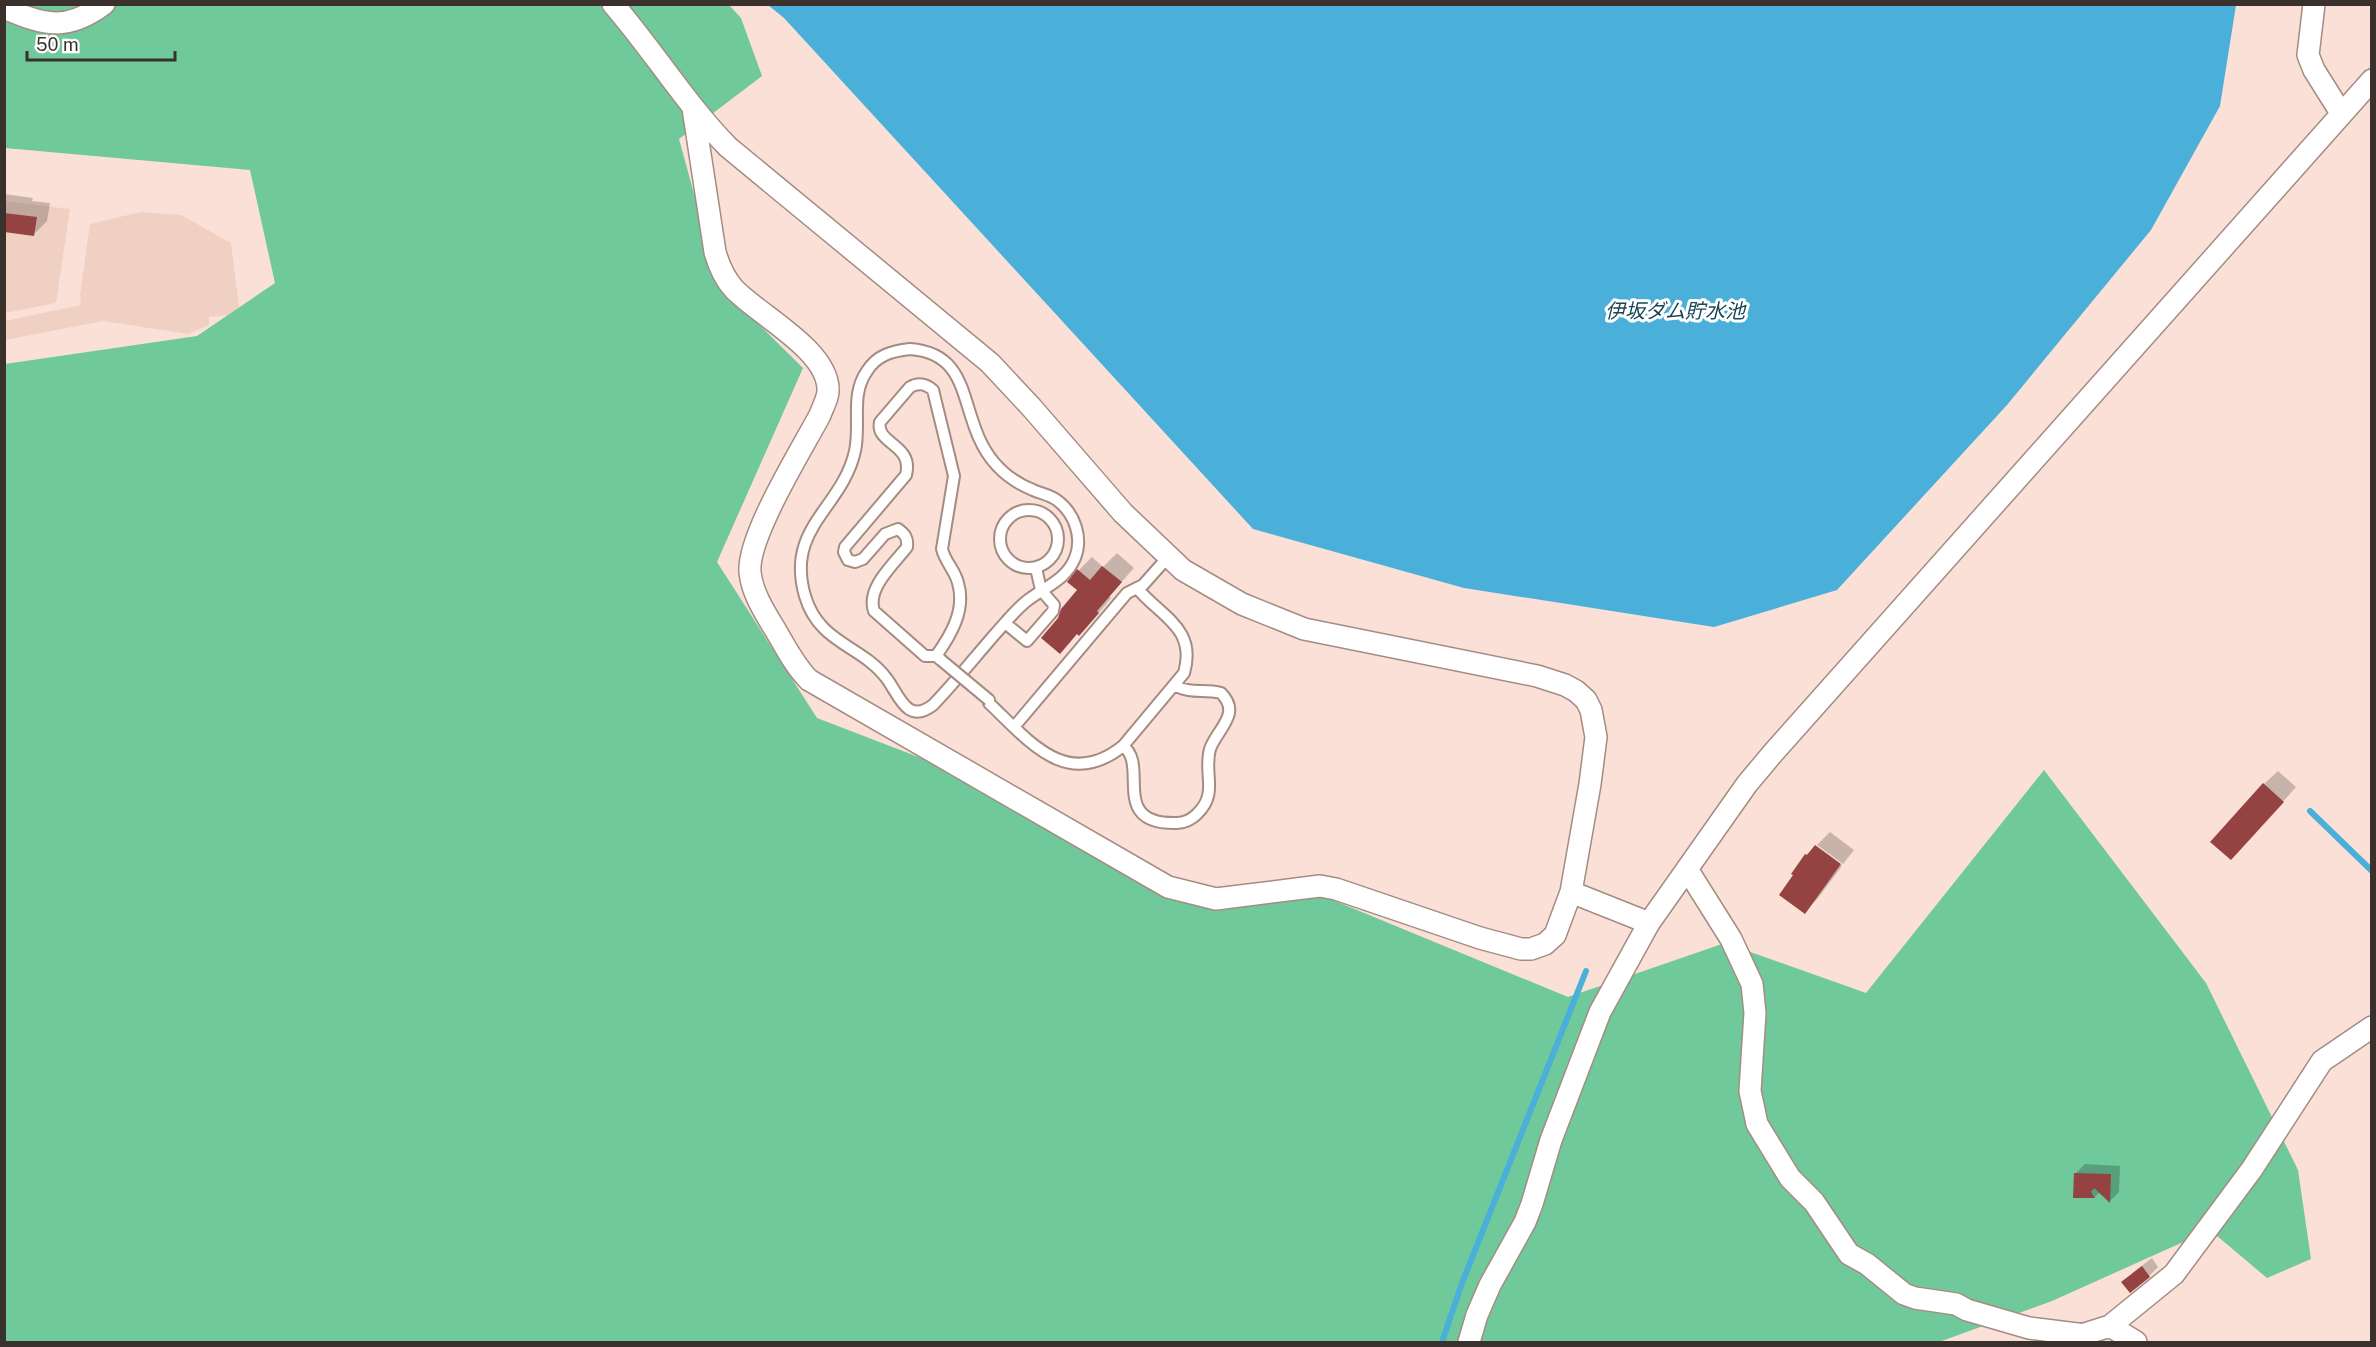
<svg xmlns="http://www.w3.org/2000/svg" width="2376" height="1347" font-family="'Public Sans','Noto Sans JP',sans-serif">
<style>
.built{fill:#f1d0c4}
.forest{fill:#6fc99a}
.water{fill:#4ab0d9}
.shadow{fill:#0003}
.lines{fill:none;stroke-linecap:round;stroke-linejoin:round}
.stream{stroke:#4ab0d9;stroke-width:6}
.building{fill:#944342}
.lane-casing{stroke:#a48c83;stroke-width:14}
.street-casing{stroke:#a48c83;stroke-width:24}
.lane{stroke:#fff;stroke-width:10}
.street{stroke:#fff;stroke-width:21}
.lane-bridge-casing{stroke:#a48c83;stroke-width:14;stroke-linecap:butt}
.lane-bridge{stroke:#fff;stroke-width:10}
.labels{text-anchor:middle;dominant-baseline:central;stroke-width:6;stroke-linejoin:round;paint-order:stroke}
.water-label{font-size:20px;font-style:italic;fill:#194556;stroke:#fff}
</style>
<rect width="100%" height="100%" fill="#fae0d6"/>
<!-- built -->
<path class="built" d="M 5,201 L 70,209 L 56,303 L 5,313 Z
M 141,212 L 181,215 L 231,243 L 240,314 L 209,317 L 209,325 L 188,334 L 103,321 L 5,340 L 5,321 L 81,305 L 80,295 L 90,224 Z"/>
<!-- forest -->
<path class="forest" d="M 5,4 L 729,5 L 741,18 L 762,76 L 679,139 L 716,274 L 728,294 L 803,368 L 717,562 L 817,718 L 921,758 L 1145,886 L 1206,908 L 1323,896 L 1568,997 L 1725,943 L 1866,993 L 2044,770 L 2206,983 L 2298,1170 L 2311,1259 L 2267,1278 L 2210,1230 L 2052,1301 L 1939,1342 L 5,1342 L 5,364 L 197,336 L 275,283 L 250,170 L 5,148 Z"/>
<!-- water -->
<path class="water" d="M 768,5 L 2236,5 L 2220,106 L 2151,230 L 2007,405 L 1837,590 L 1714,627 L 1464,588 L 1253,529 L 784,18 Z"/>
<!-- shadow -->
<path class="shadow" d="M 4,194 L 33,198 L 32,201 L 50,203 L 47,221 L 33,235 L 4,231 Z
M 1117,553 L 1134,568 L 1109,596 L 1111,598 L 1092,621 L 1059,619 L 1079,590 L 1079,570 L 1092,557 L 1103,567 Z
M 2278,771 L 2296,787 L 2245,844 L 2264,784 Z
M 1830,832 L 1854,850 L 1843,864 L 1817,845 Z
M 1815,847 L 1842,866 L 1818,898 L 1805,912 L 1795,875 L 1806,855 Z
M 2085,1164 L 2120,1166 L 2119,1192 L 2110,1201 L 2100,1192 L 2095,1197 L 2075,1196 L 2076,1173 Z
M 2152,1258 L 2158,1267 L 2149,1276 L 2132,1273 Z"/>
<g class="lines">
<!-- stream -->
<path class="stream" d="M 2310,811 L 2372,871
M 1442,1342 L 1462,1283 L 1586,971"/>
</g>
<!-- building -->
<path class="building" d="M 4,213 L 37,217 L 34,236 L 4,232 Z
M 1102,566 L 1122,582 L 1097,611 L 1099,613 L 1079,636 L 1077,634 L 1060,654 L 1041,638 L 1058,618 L 1061,609 L 1077,590 L 1067,582 L 1077,569 L 1090,580 Z
M 2263,783 L 2284,802 L 2231,860 L 2210,842 Z
M 1815,845 L 1841,864 L 1805,914 L 1779,895 L 1793,875 L 1791,874 L 1805,854 L 1807,855 Z
M 2074,1173 L 2111,1174 L 2110,1203 L 2094,1188 L 2091,1192 L 2095,1198 L 2073,1198 Z
M 2142,1266 L 2150,1277 L 2130,1293 L 2121,1282 Z"/>
<g class="lines">
<!-- lane casing -->
<g class="lane-casing">
<path id="lane" d="M 910,349 C 965,353 961,398 979,438 C 990,463 1008,480 1033,490 C 1042,494 1051,495 1058,501 C 1075,514 1083,538 1075,558 C 1066,580 1045,587 1028,600 C 1016,609 1006,622 996,633 C 975,657 955,682 933,705 C 907,725 899,695 887,679 C 862,645 819,644 805,596 C 785,527 842,509 855,451 C 861,423 850,395 867,371 C 877,355 892,351 910,349 Z
M1000 539a29 29 0 1 1 58 0a29 29 0 1 1-58 0Z
M 1005,623 L 1027,641 L 1053,611 L 1054,605 L 1041,590 L 1036,568
M 936,656 C 951,635 966,610 958,583 C 955,570 945,562 942,549 L 954,476 L 933,390 C 926,384 919,382 910,387 L 880,422 C 875,444 914,444 906,475 L 845,547 L 844,552 L 848,560 L 855,562 L 863,559 L 885,534 L 898,529 C 905,534 908,538 907,547 C 894,564 866,588 874,611 L 925,656 L 936,656 L 941,660
M 989,700 L 989,703 C 1029,741 1067,791 1123,746 L 1184,673 C 1197,628 1161,617 1137,588
M 1014,727 L 1127,593 L 1143,585 L 1168,557
M 1123,746 C 1150,765 1108,825 1177,823 C 1184,823 1192,819 1197,814 C 1219,793 1203,774 1210,749 C 1217,729 1242,714 1221,693 C 1203,688 1192,695 1174,685"/>
</g>
<!-- street casing -->
<g class="street-casing">
<path id="street" d="M 613,4 C 653,50 685,103 728,147 L 990,363 L 1032,408 L 1123,513 L 1183,570 L 1242,604 L 1304,629 L 1537,676 L 1565,685 L 1576,691 L 1586,700 L 1591,710 L 1596,737 L 1590,784 L 1571,892 L 1555,935 L 1545,944 L 1531,949 L 1521,949 L 1480,938 L 1336,889 L 1320,886 L 1216,899 L 1168,887 L 809,680 C 795,666 786,648 776,631 C 765,613 752,593 750,572 C 747,537 802,449 820,415 C 823,406 829,397 828,388 C 826,349 760,316 734,289 C 724,278 719,266 715,252 L 693,108
M 2314,4 L 2308,55 L 2314,70 L 2341,113
M 4,8 C 44,25 67,32 104,4
M 1687,869 L 1731,939 L 1752,984 L 1755,1013 L 1750,1091 L 1757,1124 L 1790,1178 L 1814,1202 L 1849,1254 L 1867,1264 L 1904,1294 L 1915,1298 L 1956,1304 L 1967,1310 L 2029,1328 L 2085,1335
M 1571,892 L 1649,923 L 1747,784 L 1773,753 L 2372,80
M 2110,1326 L 2136,1342
M 2072,1338 L 2110,1326 L 2174,1274 L 2252,1169 L 2322,1061 L 2372,1027
M 1469,1342 L 1477,1315 L 1490,1285 L 1525,1222 L 1532,1204 L 1551,1140 L 1600,1012 L 1649,923"/>
</g>
<!-- lane -->
<use href="#lane" class="lane"/>
<!-- street -->
<use href="#street" class="street"/>
<!-- lane-bridge casing -->
<g class="lane-bridge-casing">
<path id="lane-bridge" d="M 941,660 L 989,700"/>
</g>
<!-- lane-bridge -->
<use href="#lane-bridge" class="lane-bridge"/>
</g>
<g class="labels">
<!-- water labels -->
<g class="water-label">
<text x="1675" y="311">伊坂ダム貯水池</text>
</g>
</g>
<!-- border -->
<rect width="2376" height="1347" fill="none" stroke="#3a302c" stroke-width="12"/>
<!-- scale -->
<path d="M27 51v9h148v-9" fill="none" stroke="#3a302c" stroke-width="3"/>
<text x="36" y="51" font-size="18" fill="#3a302c" stroke="#ffffff" stroke-width="4.5" paint-order="stroke">50 m</text>
</svg>
